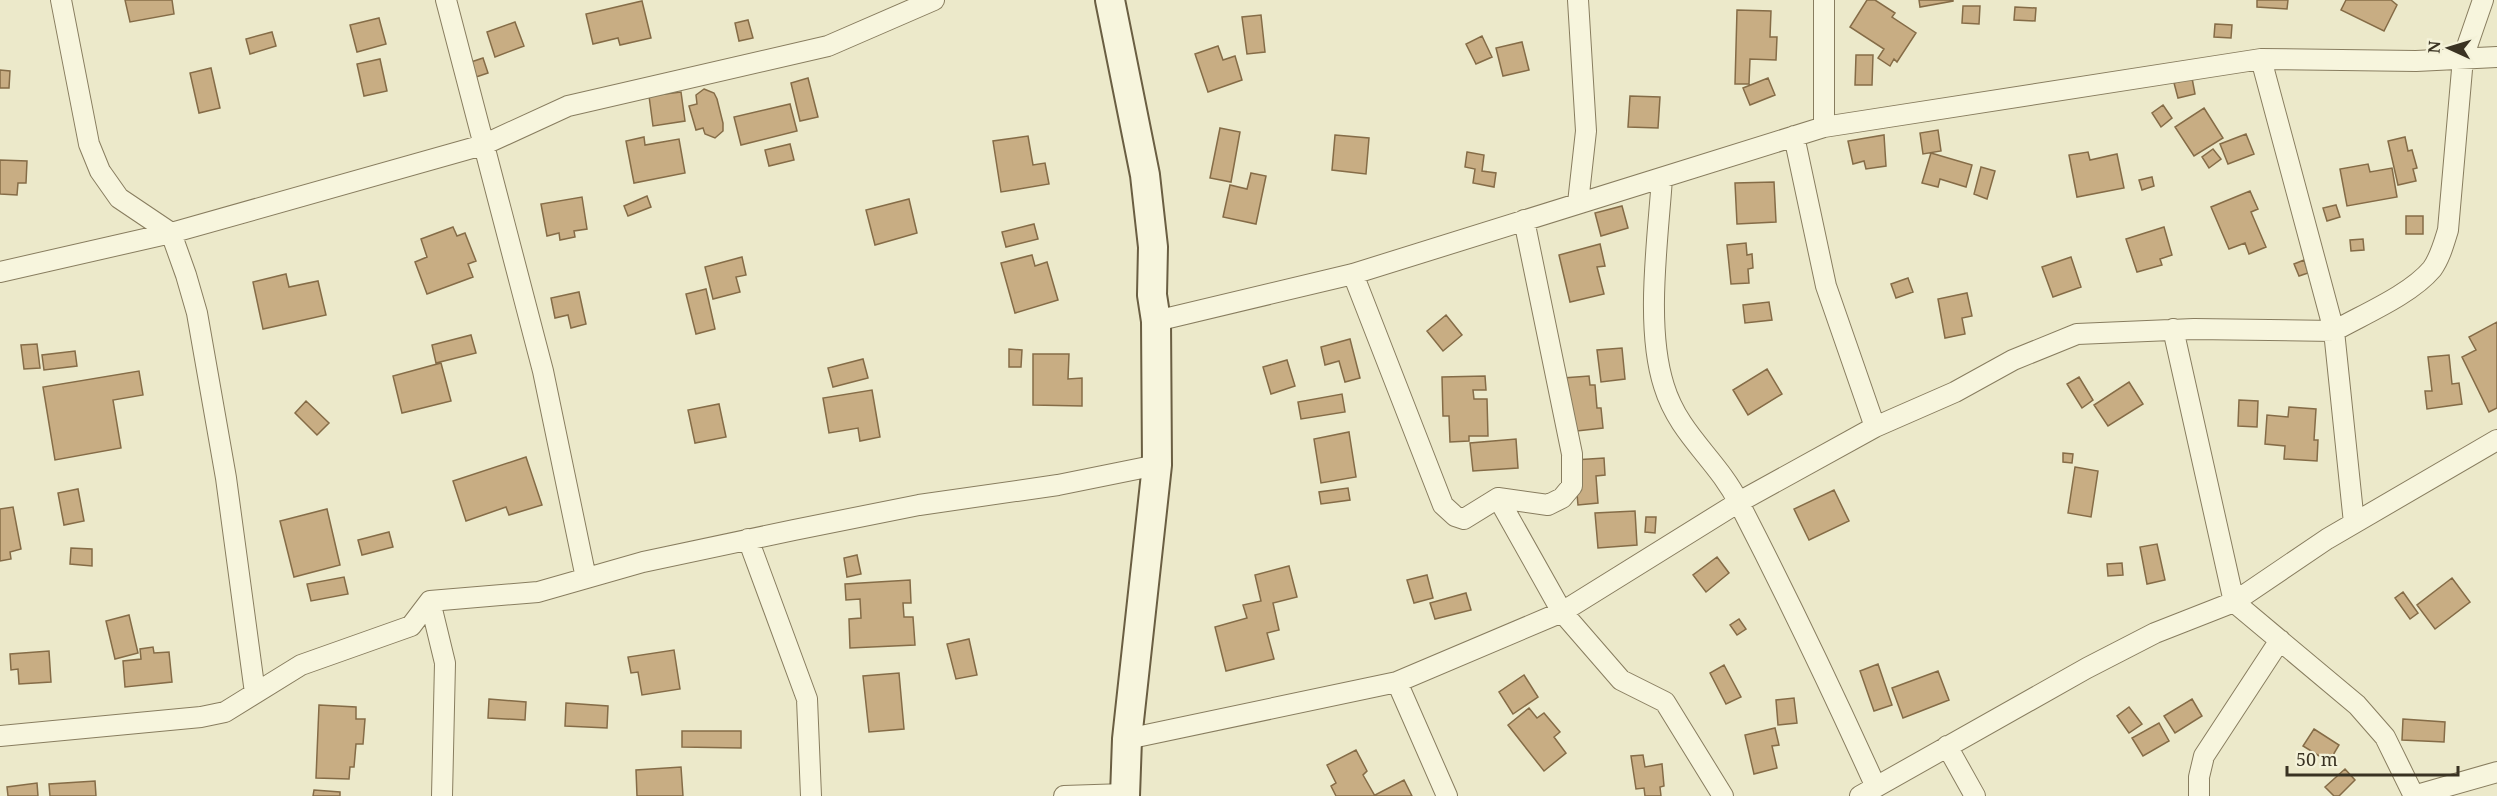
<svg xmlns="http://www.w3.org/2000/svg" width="2497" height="796" font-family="'Noto Serif',serif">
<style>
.building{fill:#c8ad83;stroke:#856c47;stroke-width:1.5}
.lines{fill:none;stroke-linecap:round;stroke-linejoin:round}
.street-casing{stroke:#887d5f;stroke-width:22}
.secondary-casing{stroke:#6a5e42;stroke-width:32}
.street{stroke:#f7f5dd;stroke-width:20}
.secondary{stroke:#f7f5dd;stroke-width:28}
</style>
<rect width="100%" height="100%" fill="#ece9ca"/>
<!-- building -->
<path class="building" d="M 125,0 L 172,0 L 174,14 L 130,22 Z
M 1867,0 L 1875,0 L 1895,13 L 1892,17 L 1916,33 L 1897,62 L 1894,59 L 1890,66 L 1878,58 L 1884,49 L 1850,27 Z
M 1919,0 L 1953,0 L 1953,1 L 1920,7 Z
M 2257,0 L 2288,0 L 2287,9 L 2257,7 Z
M 2346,0 L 2391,0 L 2397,5 L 2384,31 L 2341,10 Z
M 642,1 L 651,38 L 620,45 L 618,38 L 593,44 L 586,14 Z
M 1963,6 L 1980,6 L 1979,24 L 1962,23 Z
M 2015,7 L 2036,8 L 2035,21 L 2014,20 Z
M 1737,10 L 1771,11 L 1770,37 L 1777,37 L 1776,60 L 1750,59 L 1749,84 L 1735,84 Z
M 1261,15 L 1265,52 L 1247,54 L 1242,17 Z
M 379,18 L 386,44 L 357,52 L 350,25 Z
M 748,20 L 753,38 L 739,41 L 735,23 Z
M 515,22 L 524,46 L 495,57 L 487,32 Z
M 2215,24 L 2232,25 L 2231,38 L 2214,37 Z
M 272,32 L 276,46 L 250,54 L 246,39 Z
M 1482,36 L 1492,57 L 1476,64 L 1466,44 Z
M 1522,42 L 1529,70 L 1503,76 L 1496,48 Z
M 1218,46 L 1223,60 L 1235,56 L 1242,80 L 1208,92 L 1195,54 Z
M 1856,55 L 1873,55 L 1872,85 L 1855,85 Z
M 483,58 L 488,73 L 473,78 L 468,63 Z
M 380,59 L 387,91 L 364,96 L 357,64 Z
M 211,68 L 220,108 L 199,113 L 190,73 Z
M 0,70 L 10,71 L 9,88 L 0,88 Z
M 808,78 L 818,117 L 800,121 L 791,83 Z
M 1768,78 L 1775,95 L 1750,105 L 1743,88 Z
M 2192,78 L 2195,94 L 2178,98 L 2174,83 Z
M 704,89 L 714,93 L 717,99 L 723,123 L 723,131 L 715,138 L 705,134 L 703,128 L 696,130 L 689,106 L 697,104 L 696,95 Z
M 681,92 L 685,121 L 653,126 L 649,96 Z
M 1630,96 L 1660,97 L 1658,128 L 1628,127 Z
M 790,104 L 797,131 L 741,145 L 734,117 Z
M 2163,105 L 2172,118 L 2161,127 L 2152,113 Z
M 2204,108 L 2223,138 L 2194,156 L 2175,127 Z
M 1220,128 L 1240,132 L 1231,182 L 1210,178 Z
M 1938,130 L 1941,151 L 1923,154 L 1920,133 Z
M 2246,134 L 2254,154 L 2228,164 L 2220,144 Z
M 1335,135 L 1369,138 L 1366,174 L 1332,170 Z
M 1884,135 L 1886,166 L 1866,169 L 1864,161 L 1853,164 L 1848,141 Z
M 1028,136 L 1033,165 L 1045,163 L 1049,184 L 1001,192 L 993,141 Z
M 644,137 L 645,145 L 679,139 L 685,173 L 634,183 L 626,141 Z
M 2405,137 L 2408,151 L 2412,150 L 2417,168 L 2413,169 L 2416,181 L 2398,185 L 2388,141 Z
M 790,144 L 794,160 L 769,166 L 765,150 Z
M 2213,149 L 2221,159 L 2209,168 L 2202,157 Z
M 1467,152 L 1484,155 L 1482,171 L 1496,173 L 1494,187 L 1473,183 L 1475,169 L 1465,167 Z
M 2088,152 L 2090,160 L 2117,154 L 2124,188 L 2077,197 L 2069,155 Z
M 1931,153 L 1972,165 L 1966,187 L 1940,179 L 1938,187 L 1922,183 Z
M 0,160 L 27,161 L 26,183 L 18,183 L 17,195 L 0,194 Z
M 2368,164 L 2370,172 L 2392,168 L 2397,197 L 2347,206 L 2340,169 Z
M 1981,167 L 1995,171 L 1987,199 L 1974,194 Z
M 1251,173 L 1266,176 L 1256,224 L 1223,217 L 1230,185 L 1247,189 Z
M 2152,177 L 2154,186 L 2142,190 L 2139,180 Z
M 1774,182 L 1776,222 L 1737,224 L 1735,183 Z
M 2250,191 L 2258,209 L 2251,212 L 2266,247 L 2249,254 L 2245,243 L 2229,249 L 2211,207 Z
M 647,196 L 651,207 L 628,216 L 624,206 Z
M 582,197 L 587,229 L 574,231 L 575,237 L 560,240 L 559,233 L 547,236 L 541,204 Z
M 909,199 L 917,233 L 875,245 L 866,210 Z
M 2336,205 L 2340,217 L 2327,221 L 2323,208 Z
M 1622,206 L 1628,228 L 1601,236 L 1595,213 Z
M 2406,216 L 2423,216 L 2423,234 L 2406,234 Z
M 1034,224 L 1038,239 L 1006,247 L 1002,232 Z
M 453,227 L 457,236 L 465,233 L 476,261 L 468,264 L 473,277 L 427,294 L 415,262 L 427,257 L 421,239 Z
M 2164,227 L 2172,255 L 2160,259 L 2162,265 L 2137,272 L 2126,239 Z
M 2363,239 L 2364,250 L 2351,251 L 2350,240 Z
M 1746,243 L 1747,255 L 1752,254 L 1753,268 L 1748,269 L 1749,283 L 1731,284 L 1727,245 Z
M 1600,244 L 1605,266 L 1597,267 L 1604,294 L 1570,302 L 1559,255 Z
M 1032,255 L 1035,266 L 1047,262 L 1058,300 L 1015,313 L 1001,263 Z
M 742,257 L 746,275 L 736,277 L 740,292 L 713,299 L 705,267 Z
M 2071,257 L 2081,287 L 2053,297 L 2042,267 Z
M 2304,260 L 2308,273 L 2299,276 L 2294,264 Z
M 286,274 L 289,287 L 318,281 L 326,315 L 263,329 L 253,282 Z
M 1908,278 L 1913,292 L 1896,298 L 1891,284 Z
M 706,289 L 715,329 L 696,334 L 686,294 Z
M 579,292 L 586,324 L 571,328 L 568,315 L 555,318 L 551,298 Z
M 1967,293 L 1972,316 L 1962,318 L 1965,334 L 1945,338 L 1938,299 Z
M 1769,302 L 1772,320 L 1745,323 L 1743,305 Z
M 1446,315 L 1462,335 L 1443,351 L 1427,331 Z
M 2497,322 L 2497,408 L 2489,412 L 2462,357 L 2476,350 L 2469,337 Z
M 471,335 L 476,353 L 436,363 L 432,345 Z
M 1350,339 L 1360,378 L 1345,382 L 1339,361 L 1325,365 L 1321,347 Z
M 37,344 L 40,368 L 24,369 L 21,345 Z
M 1622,348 L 1625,379 L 1601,382 L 1597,350 Z
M 1009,349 L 1022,350 L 1021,367 L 1009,367 Z
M 75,351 L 77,366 L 44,370 L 42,355 Z
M 1033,354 L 1069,354 L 1068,379 L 1082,378 L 1082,406 L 1033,405 Z
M 2449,355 L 2452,384 L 2459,383 L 2462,404 L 2427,409 L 2425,391 L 2432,391 L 2428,357 Z
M 863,359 L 868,378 L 833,387 L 828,368 Z
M 1287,360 L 1295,386 L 1271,394 L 1263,367 Z
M 441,363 L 451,401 L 402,413 L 393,376 Z
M 1767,369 L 1782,394 L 1748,415 L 1733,390 Z
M 139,371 L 143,395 L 113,400 L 121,448 L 55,460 L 43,387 Z
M 1485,376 L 1486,390 L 1473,390 L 1474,399 L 1487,399 L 1488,436 L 1469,436 L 1469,441 L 1450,442 L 1449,416 L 1443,416 L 1442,377 Z
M 1589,376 L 1590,385 L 1595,385 L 1597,408 L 1601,408 L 1603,428 L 1568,432 L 1563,378 Z
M 2079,377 L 2093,400 L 2082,408 L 2067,384 Z
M 2129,382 L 2143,404 L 2108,426 L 2094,405 Z
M 872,390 L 880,437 L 860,441 L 858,428 L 829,433 L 823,398 Z
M 1342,394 L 1345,412 L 1301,419 L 1298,402 Z
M 2239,400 L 2258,401 L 2257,427 L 2238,426 Z
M 306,401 L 329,423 L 317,435 L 295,413 Z
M 719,404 L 726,437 L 695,443 L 688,410 Z
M 2289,407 L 2316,409 L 2314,440 L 2318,440 L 2317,461 L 2284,459 L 2285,446 L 2265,444 L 2267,415 L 2288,417 Z
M 1349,432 L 1356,477 L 1321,483 L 1314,439 Z
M 1516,439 L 1518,468 L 1473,471 L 1470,443 Z
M 2063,453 L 2073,454 L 2072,463 L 2063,462 Z
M 526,457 L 542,505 L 509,515 L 506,507 L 466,521 L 453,481 Z
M 1604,458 L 1605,475 L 1596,476 L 1598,503 L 1578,505 L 1574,460 Z
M 2075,467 L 2098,471 L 2091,517 L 2068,513 Z
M 1348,488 L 1350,500 L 1321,504 L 1319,492 Z
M 78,489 L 84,521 L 64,525 L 58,493 Z
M 1834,490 L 1849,521 L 1809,540 L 1794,509 Z
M 13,507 L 21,549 L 10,552 L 11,559 L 0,561 L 0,509 Z
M 327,509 L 340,565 L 294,577 L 280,521 Z
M 1635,511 L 1637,545 L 1598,548 L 1595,513 Z
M 1646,517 L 1656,517 L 1655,533 L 1645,532 Z
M 389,532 L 393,547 L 362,555 L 358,540 Z
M 2157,544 L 2165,580 L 2147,584 L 2140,547 Z
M 71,548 L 92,549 L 92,566 L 70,564 Z
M 857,555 L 861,574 L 847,577 L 844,558 Z
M 1717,557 L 1729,573 L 1706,592 L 1693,575 Z
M 2122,563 L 2123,575 L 2108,576 L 2107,564 Z
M 1289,566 L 1297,597 L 1273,603 L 1279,630 L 1267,633 L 1274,659 L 1226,671 L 1215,627 L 1247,618 L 1243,605 L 1261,601 L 1255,575 Z
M 1427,575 L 1433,598 L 1414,603 L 1407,580 Z
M 344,577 L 348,594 L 311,601 L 307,584 Z
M 2452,578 L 2470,602 L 2435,629 L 2417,605 Z
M 910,580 L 911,603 L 903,603 L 904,617 L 913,617 L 915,645 L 850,648 L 849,619 L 861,618 L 860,599 L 846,600 L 845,584 Z
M 2403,592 L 2418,613 L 2410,619 L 2395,598 Z
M 1466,593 L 1471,610 L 1435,619 L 1430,603 Z
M 129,615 L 138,653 L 115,659 L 106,621 Z
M 1739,619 L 1746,629 L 1737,635 L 1730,625 Z
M 969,639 L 977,675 L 956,679 L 947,644 Z
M 153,647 L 154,653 L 169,652 L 172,682 L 125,687 L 123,661 L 141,659 L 140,649 Z
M 674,650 L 680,689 L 642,695 L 638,672 L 631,673 L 628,657 Z
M 49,651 L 51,682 L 19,684 L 18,669 L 11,670 L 10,654 Z
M 1878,664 L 1892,705 L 1874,711 L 1860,671 Z
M 1724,665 L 1741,697 L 1726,704 L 1710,673 Z
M 1938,671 L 1949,700 L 1903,718 L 1892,688 Z
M 899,673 L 904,729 L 869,732 L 863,676 Z
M 1524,675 L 1538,697 L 1513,714 L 1499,692 Z
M 1794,698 L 1797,723 L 1778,725 L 1776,700 Z
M 489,699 L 526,702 L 525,720 L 488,718 Z
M 2192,699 L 2202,716 L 2175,733 L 2164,716 Z
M 566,703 L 608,706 L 607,728 L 565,726 Z
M 319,705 L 356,707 L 356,719 L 365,719 L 363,744 L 356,744 L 354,767 L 350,767 L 349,779 L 316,778 Z
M 2129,707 L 2142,724 L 2129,733 L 2117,716 Z
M 1529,708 L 1537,718 L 1544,713 L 1560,732 L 1554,737 L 1566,753 L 1544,771 L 1508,725 Z
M 2403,719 L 2445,722 L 2444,742 L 2402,740 Z
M 2159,723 L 2169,741 L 2143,756 L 2132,738 Z
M 1775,728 L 1779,745 L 1772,746 L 1777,768 L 1754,774 L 1745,735 Z
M 2314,729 L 2339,745 L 2329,762 L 2303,746 Z
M 682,731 L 741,731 L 741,748 L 682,747 Z
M 1356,750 L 1367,771 L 1363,775 L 1375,796 L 1336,796 L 1331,786 L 1336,783 L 1327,765 Z
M 1643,755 L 1645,767 L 1662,764 L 1664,786 L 1660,787 L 1661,796 L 1645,796 L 1644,788 L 1636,789 L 1631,756 Z
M 681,767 L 683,796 L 637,796 L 636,770 Z
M 2345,769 L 2355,780 L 2339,796 L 2334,796 L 2325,787 Z
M 1404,780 L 1412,796 L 1375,796 L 1375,795 Z
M 95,781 L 96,796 L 50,796 L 49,784 Z
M 37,783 L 38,796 L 8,796 L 7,787 Z
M 314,790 L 340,792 L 340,796 L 313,796 Z"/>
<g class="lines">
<!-- street casing -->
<g class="street-casing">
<path id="street" d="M 61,0 L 89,144 L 100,171 L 119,198 L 171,233 L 186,275 L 197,313 L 226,478 L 255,693
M 446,0 L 543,371 L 586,578
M 1824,0 L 1824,127
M 1794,136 L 1826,286 L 1875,427 L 1955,392 L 2013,360 L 2077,334 L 2194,329 L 2334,331 L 2261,59
M 1662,178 C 1658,239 1645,327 1664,386 C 1679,435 1717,459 1739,503 C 1787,596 1832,690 1875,785
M 1578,203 L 1586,131 L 1578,0
M 0,272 L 171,233 L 483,145 L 568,106 L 828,46 L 934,0
M 1353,274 L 1443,505 L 1455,516 L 1464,519 L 1498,498 L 1548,505 L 1562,498 L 1572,486 L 1572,454 L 1524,220
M 1156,321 L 1353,274 L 1824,127 L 2261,59 L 2416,61 L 2497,57
M 2173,329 L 2234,602 L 2357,705 L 2385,737 L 2414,796
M 1498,498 L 1562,612 L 1621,680 L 1665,702 L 1723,796
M 2354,523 L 2334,331 C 2364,314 2410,295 2432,269 C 2440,258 2444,243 2448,230 L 2463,58 L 2483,0
M 748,539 L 807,699 L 811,796
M 430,601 L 445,663 L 442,796
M 1397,682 L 1447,796
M 0,736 L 201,717 L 225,712 L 301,665 L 411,626 L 430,601 L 538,592 L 643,562 L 794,530 L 919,505 L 1058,485 L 1157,465
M 1127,739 L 1397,682 L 1562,612 L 1739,502 L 1875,427
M 1947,746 L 1975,796
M 1064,796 L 1125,794
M 1860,796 L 2087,668 L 2155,633 L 2234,602 L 2327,539 L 2497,440
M 2199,796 L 2199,777 L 2204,756 L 2280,640
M 2413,796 L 2497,772"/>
</g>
<!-- secondary casing -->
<g class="secondary-casing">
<path id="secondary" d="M 1110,0 L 1145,175 L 1153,247 L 1152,295 L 1156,321 L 1157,465 L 1127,739 L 1125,796"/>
</g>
<!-- street -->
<use href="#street" class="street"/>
<!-- secondary -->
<use href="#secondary" class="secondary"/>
</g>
<!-- north arrow -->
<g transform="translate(2449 48) rotate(274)" stroke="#f4f2d9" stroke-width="4.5" paint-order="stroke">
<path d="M0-4.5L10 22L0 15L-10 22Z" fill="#393222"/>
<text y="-9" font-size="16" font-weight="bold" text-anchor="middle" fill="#393222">N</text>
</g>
<!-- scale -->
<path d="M2287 766v9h171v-9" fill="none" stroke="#393222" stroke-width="3"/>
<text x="2296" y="766" font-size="18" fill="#393222" stroke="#f4f2d9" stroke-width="4.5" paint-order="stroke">50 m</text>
</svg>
